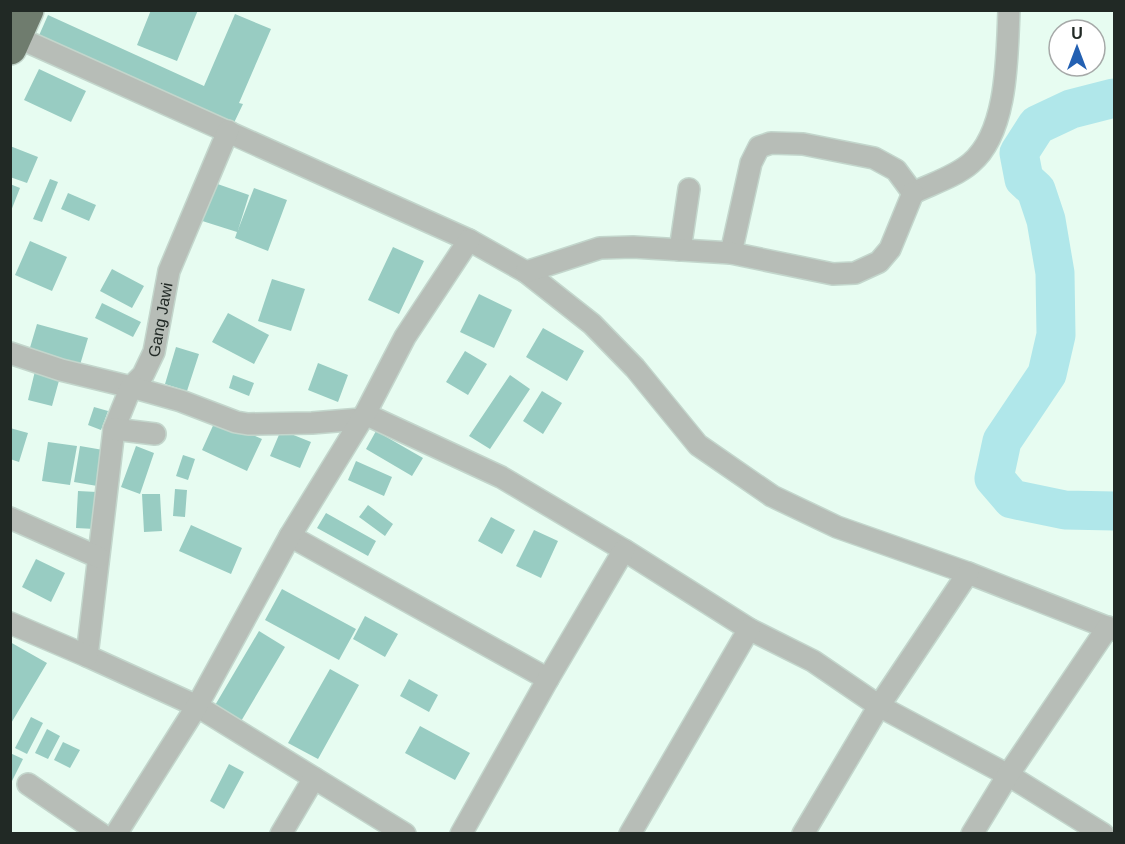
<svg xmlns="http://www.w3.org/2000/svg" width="1125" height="844" font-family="Arial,sans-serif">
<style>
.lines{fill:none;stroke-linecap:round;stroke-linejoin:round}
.river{stroke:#b0e7ea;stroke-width:39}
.building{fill:#98ccc2}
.street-casing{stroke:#c3d6cc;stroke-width:24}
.highway-casing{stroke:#c3d6cc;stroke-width:36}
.street{stroke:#b7bdb7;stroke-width:21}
.highway{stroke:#6f7c6e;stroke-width:33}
.labels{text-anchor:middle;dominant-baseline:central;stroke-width:4.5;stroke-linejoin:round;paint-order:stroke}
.street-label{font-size:16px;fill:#212925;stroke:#fff}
</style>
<rect width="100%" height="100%" fill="#e7fcf1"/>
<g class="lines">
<!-- river -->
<path class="river" d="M 1114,98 L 1071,109 L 1037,125 L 1019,153 L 1024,179 L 1036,190 L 1046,220 L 1055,273 L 1056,335 L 1047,374 L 1002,441 L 994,478 L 1012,499 L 1065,510 L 1114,511"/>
</g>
<!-- building -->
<path class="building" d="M 151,10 L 198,10 L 177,61 L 137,45 Z
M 235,14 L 271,29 L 239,103 L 243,104 L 231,129 L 37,40 L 48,15 L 204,86 Z
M 39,69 L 86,91 L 71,122 L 24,100 Z
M 10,146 L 38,157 L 27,183 L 10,177 Z
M 50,179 L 58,182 L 42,222 L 33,219 Z
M 209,181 L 249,195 L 238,230 L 254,188 L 287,200 L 268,251 L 235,238 L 237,232 L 196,219 Z
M 10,184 L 20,188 L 11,211 L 10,211 Z
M 68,193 L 96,205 L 89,221 L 61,209 Z
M 30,241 L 67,257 L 52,291 L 15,275 Z
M 393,247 L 424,261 L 399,314 L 368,300 Z
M 112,269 L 144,286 L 132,308 L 100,291 Z
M 272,279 L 305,289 L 291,331 L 258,321 Z
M 479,294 L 512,310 L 494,348 L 460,332 Z
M 102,303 L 141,322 L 133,337 L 95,318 Z
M 228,313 L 269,335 L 254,364 L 212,342 Z
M 37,324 L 88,338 L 80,365 L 29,351 Z
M 543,328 L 584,351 L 567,381 L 526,357 Z
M 176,347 L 199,354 L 187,391 L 165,384 Z
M 465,351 L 487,364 L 468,395 L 446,382 Z
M 318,363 L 348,375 L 338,402 L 308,390 Z
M 35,371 L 60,377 L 52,406 L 28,400 Z
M 233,375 L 254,383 L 249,396 L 229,388 Z
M 510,375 L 530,389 L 490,449 L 469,436 Z
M 542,391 L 562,403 L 543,434 L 523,421 Z
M 94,407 L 108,411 L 101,430 L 88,425 Z
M 216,419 L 262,439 L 247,471 L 202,450 Z
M 10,428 L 28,433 L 19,462 L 10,459 Z
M 281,430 L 311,442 L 300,468 L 270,456 Z
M 376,431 L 423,458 L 412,476 L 366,449 Z
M 48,442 L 77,446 L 70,485 L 42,481 Z
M 80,446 L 109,451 L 103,487 L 74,482 Z
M 136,446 L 154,453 L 140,494 L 121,487 Z
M 183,455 L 195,459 L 188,480 L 176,476 Z
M 356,461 L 392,477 L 384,496 L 348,480 Z
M 175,489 L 187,490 L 185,517 L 173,516 Z
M 78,491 L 97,492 L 95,529 L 76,528 Z
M 142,494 L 160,494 L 162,531 L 144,532 Z
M 368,505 L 393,524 L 385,536 L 359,517 Z
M 326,513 L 376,541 L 368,556 L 317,528 Z
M 491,517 L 515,530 L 502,554 L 478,541 Z
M 191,525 L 242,548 L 231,574 L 179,551 Z
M 534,530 L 558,541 L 541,578 L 516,566 Z
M 36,559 L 65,573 L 51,602 L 22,587 Z
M 282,589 L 356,629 L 339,660 L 265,620 Z
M 365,616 L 398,634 L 385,657 L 353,639 Z
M 259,631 L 285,647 L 237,728 L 211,712 Z
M 10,642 L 47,663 L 10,725 Z
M 330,669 L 359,685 L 318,759 L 288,743 Z
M 409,679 L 438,695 L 429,712 L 400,696 Z
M 31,717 L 43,723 L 27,754 L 15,748 Z
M 420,726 L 470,753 L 455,780 L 405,753 Z
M 47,729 L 60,736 L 48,759 L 35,753 Z
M 63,742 L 80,750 L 70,768 L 54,760 Z
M 10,753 L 23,759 L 12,781 L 10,780 Z
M 229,764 L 244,772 L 224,809 L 210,801 Z"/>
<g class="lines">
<!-- street casing -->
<g class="street-casing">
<g id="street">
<path d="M 10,34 L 469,240 L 526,272 L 592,324 L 635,368 L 698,445 L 772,496 L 837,527 L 968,573 L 1114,630"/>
<path d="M 680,250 L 689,189"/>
<path d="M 731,253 L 751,163 L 759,147 L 771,143 L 803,144 L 874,158 L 896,170 L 913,193 C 931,184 955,177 971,163 C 1008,132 1007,56 1009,10"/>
<path d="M 526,272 L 600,248 L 633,247 L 731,253 L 833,274 L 855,273 L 879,262 L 890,249 L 913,193"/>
<path id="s1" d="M 10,353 L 61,370 L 131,387 L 143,375 L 154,352 L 169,271 L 228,131"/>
<path d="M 365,414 L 501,477 L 624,550 L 749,629 L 813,661 L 879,706 L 1008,775 L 1103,834"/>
<path d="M 361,419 L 312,423 L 248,424 L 236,422 L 181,401 L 131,387 L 114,429 L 87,656 L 197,706 L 405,834"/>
<path d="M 114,429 L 155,434"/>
<path d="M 10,518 L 98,557"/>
<path d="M 290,536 L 548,679"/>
<path d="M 10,623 L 87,656"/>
<path d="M 28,784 L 101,834"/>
<path d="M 116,834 L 197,706 L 290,536 L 365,414 L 405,337 L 469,240"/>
<path d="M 281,834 L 314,778"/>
<path d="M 461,834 L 548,679 L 624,550"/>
<path d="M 630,834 L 749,629"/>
<path d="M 803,834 L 879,706 L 968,573"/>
<path d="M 972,834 L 1008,775 L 1108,627"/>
</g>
</g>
<!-- highway casing -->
<g class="highway-casing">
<path id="highway" d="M 10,48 L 27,10"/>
</g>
<!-- street -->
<use href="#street" class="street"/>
<!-- highway -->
<use href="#highway" class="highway"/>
</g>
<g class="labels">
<!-- street labels -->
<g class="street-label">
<text stroke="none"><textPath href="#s1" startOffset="201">Gang Jawi</textPath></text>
</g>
</g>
<!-- border -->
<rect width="1125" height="844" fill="none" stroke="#212925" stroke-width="24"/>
<!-- north arrow -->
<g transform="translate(1077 48)"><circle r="28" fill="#ffffff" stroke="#a6a9a8" stroke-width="1.5"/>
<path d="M0-4.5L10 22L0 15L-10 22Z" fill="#2360b2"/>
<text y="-9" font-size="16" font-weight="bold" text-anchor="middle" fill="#212925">U</text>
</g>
</svg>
